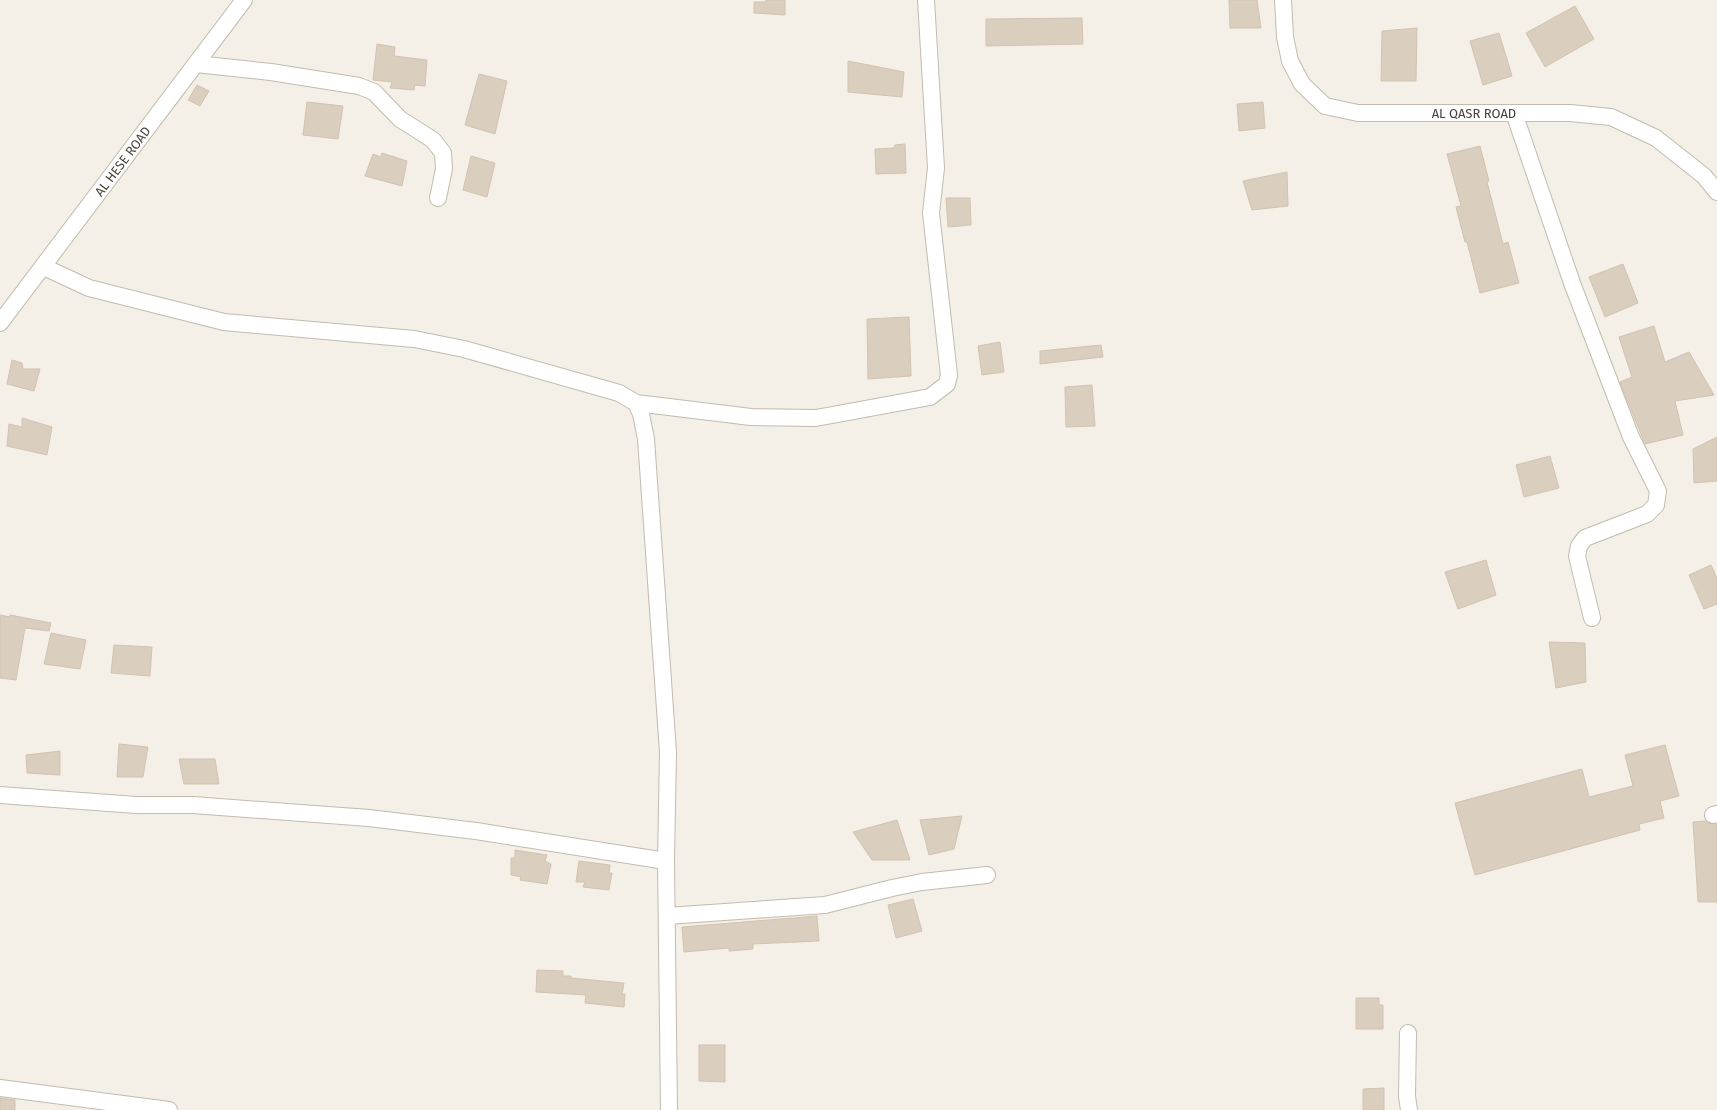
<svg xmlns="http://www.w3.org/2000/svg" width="1717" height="1110" font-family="'Fira Sans',sans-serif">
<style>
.building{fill:#dacebf;stroke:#d2c3af}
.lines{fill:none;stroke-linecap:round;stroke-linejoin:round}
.minor-casing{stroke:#c3bbac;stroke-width:18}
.minor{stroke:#fff;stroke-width:16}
.labels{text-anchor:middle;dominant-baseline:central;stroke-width:4;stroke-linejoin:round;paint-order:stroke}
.street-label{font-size:13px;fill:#484036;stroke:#fff}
</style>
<rect width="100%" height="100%" fill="#f4f0e7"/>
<!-- building -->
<path class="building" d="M 766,0 L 785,0 L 785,15 L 754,13 L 754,2 L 766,2 Z
M 1229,0 L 1257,0 L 1261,28 L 1230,28 Z
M 1575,6 L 1594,39 L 1545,67 L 1526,33 Z
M 1082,18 L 1083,44 L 986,46 L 986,19 Z
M 1417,28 L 1416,81 L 1381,81 L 1382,31 Z
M 1499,33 L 1512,76 L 1483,85 L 1470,41 Z
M 377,44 L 395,47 L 394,56 L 427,60 L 425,86 L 415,85 L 414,90 L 390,88 L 392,82 L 373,80 Z
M 848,61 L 904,72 L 902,97 L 848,92 Z
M 479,74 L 507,81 L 495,134 L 465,125 Z
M 197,85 L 209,91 L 200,106 L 188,100 Z
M 307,102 L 343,106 L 338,139 L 303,135 Z
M 1263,102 L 1265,128 L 1239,131 L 1237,104 Z
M 905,144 L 906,173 L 876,174 L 875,149 L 894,148 L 895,145 Z
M 1480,146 L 1489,181 L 1487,182 L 1503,244 L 1508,242 L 1519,283 L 1480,293 L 1467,242 L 1465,242 L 1456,207 L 1461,206 L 1447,154 Z
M 382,153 L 407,161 L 402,186 L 365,176 L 373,154 L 381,157 Z
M 471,156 L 495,163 L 487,197 L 463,190 Z
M 1287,172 L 1288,206 L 1252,210 L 1243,181 Z
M 946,198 L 970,198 L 971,225 L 948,227 Z
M 1623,264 L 1638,303 L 1605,317 L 1589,277 Z
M 909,317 L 911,376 L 868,379 L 867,319 Z
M 1654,326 L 1665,362 L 1689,352 L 1714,395 L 1675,401 L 1683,435 L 1645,444 L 1620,382 L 1632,377 L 1619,337 Z
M 1000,342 L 1004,372 L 982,375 L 978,346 Z
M 1101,345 L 1103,357 L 1040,364 L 1040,351 Z
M 12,360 L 22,363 L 23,369 L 40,369 L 34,391 L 7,384 Z
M 1092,385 L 1095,426 L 1066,427 L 1065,387 Z
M 22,418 L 52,427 L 47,455 L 7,446 L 9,424 L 22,427 Z
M 1717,437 L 1717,481 L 1694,483 L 1693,449 Z
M 1550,456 L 1559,488 L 1524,497 L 1516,465 Z
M 1486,560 L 1496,595 L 1458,609 L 1445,572 Z
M 1711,565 L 1717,578 L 1717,604 L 1704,609 L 1689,575 Z
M 0,615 L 10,617 L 10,615 L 51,623 L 49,631 L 25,628 L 16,680 L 0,678 Z
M 51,633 L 86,640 L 80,669 L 44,664 Z
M 1549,642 L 1585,643 L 1586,682 L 1556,688 Z
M 114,645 L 152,647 L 150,676 L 111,673 Z
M 119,744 L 148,747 L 143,777 L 117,777 Z
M 1665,745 L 1679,796 L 1660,801 L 1664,818 L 1639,824 L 1640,830 L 1475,875 L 1455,803 L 1582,769 L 1589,797 L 1633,786 L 1625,755 Z
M 60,751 L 60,775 L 27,773 L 26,755 Z
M 179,759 L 215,759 L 219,784 L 184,784 Z
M 962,816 L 954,849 L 929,855 L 920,820 Z
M 897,820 L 910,860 L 872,860 L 853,832 Z
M 1706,821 L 1711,824 L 1717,824 L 1717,902 L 1698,902 L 1693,822 Z
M 515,850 L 547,855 L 545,861 L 551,864 L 547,884 L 520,880 L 521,877 L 511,875 L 511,858 L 515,858 Z
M 579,861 L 610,865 L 609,873 L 612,873 L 609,890 L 583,887 L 585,882 L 576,882 Z
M 913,899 L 922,931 L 896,938 L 888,905 Z
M 817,916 L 819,941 L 753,944 L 753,949 L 729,951 L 729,948 L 684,952 L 682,927 Z
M 537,970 L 563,971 L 563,976 L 571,976 L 571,978 L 624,983 L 622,994 L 625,994 L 624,1007 L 585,1003 L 586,995 L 536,992 Z
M 1356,998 L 1379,998 L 1379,1005 L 1383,1005 L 1383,1029 L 1356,1029 Z
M 699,1045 L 725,1045 L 725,1082 L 699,1081 Z
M 1384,1088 L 1384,1110 L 1363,1110 L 1363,1089 Z
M 0,1098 L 15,1100 L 15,1110 L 0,1110 Z"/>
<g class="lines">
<!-- minor casing -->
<g class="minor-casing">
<g id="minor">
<path id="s1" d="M 1283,0 L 1285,37 L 1290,61 L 1302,84 L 1325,106 L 1358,113 L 1570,113 L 1611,117 L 1656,138 L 1704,176 L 1717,192"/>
<path d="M 196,64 L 271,72 L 359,86 L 374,92 L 400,119 L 433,140 L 443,153 L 444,169 L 438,198"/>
<path d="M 1514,113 L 1572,283 L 1631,437 L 1658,491 L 1656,505 L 1647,514 L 1585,538 L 1579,546 L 1577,556 L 1592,618"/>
<path d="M 44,267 L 89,288 L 224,322 L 414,339 L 464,349 L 619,393 L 636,403 L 641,414 L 646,439 L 668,752 L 666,861 L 669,1110"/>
<path id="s2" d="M 0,323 L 244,0"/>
<path d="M 636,403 L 751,417 L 816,418 L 930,397 L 947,384 L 949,375 L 931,213 L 936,168 L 926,0"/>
<path d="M 0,795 L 136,805 L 193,805 L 369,818 L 476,831 L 666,861"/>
<path d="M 1713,815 L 1717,814"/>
<path d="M 667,916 L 825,905 L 892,888 L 922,882 L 987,875"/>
<path d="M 1408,1033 L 1407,1096 L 1409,1110"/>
<path d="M 0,1088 L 169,1110"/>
</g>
</g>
<!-- minor -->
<use href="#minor" class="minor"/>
</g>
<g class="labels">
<!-- street labels -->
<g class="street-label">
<text stroke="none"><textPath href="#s1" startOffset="269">AL QASR ROAD</textPath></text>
<text stroke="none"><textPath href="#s2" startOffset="203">AL HESE ROAD</textPath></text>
</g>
</g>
</svg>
